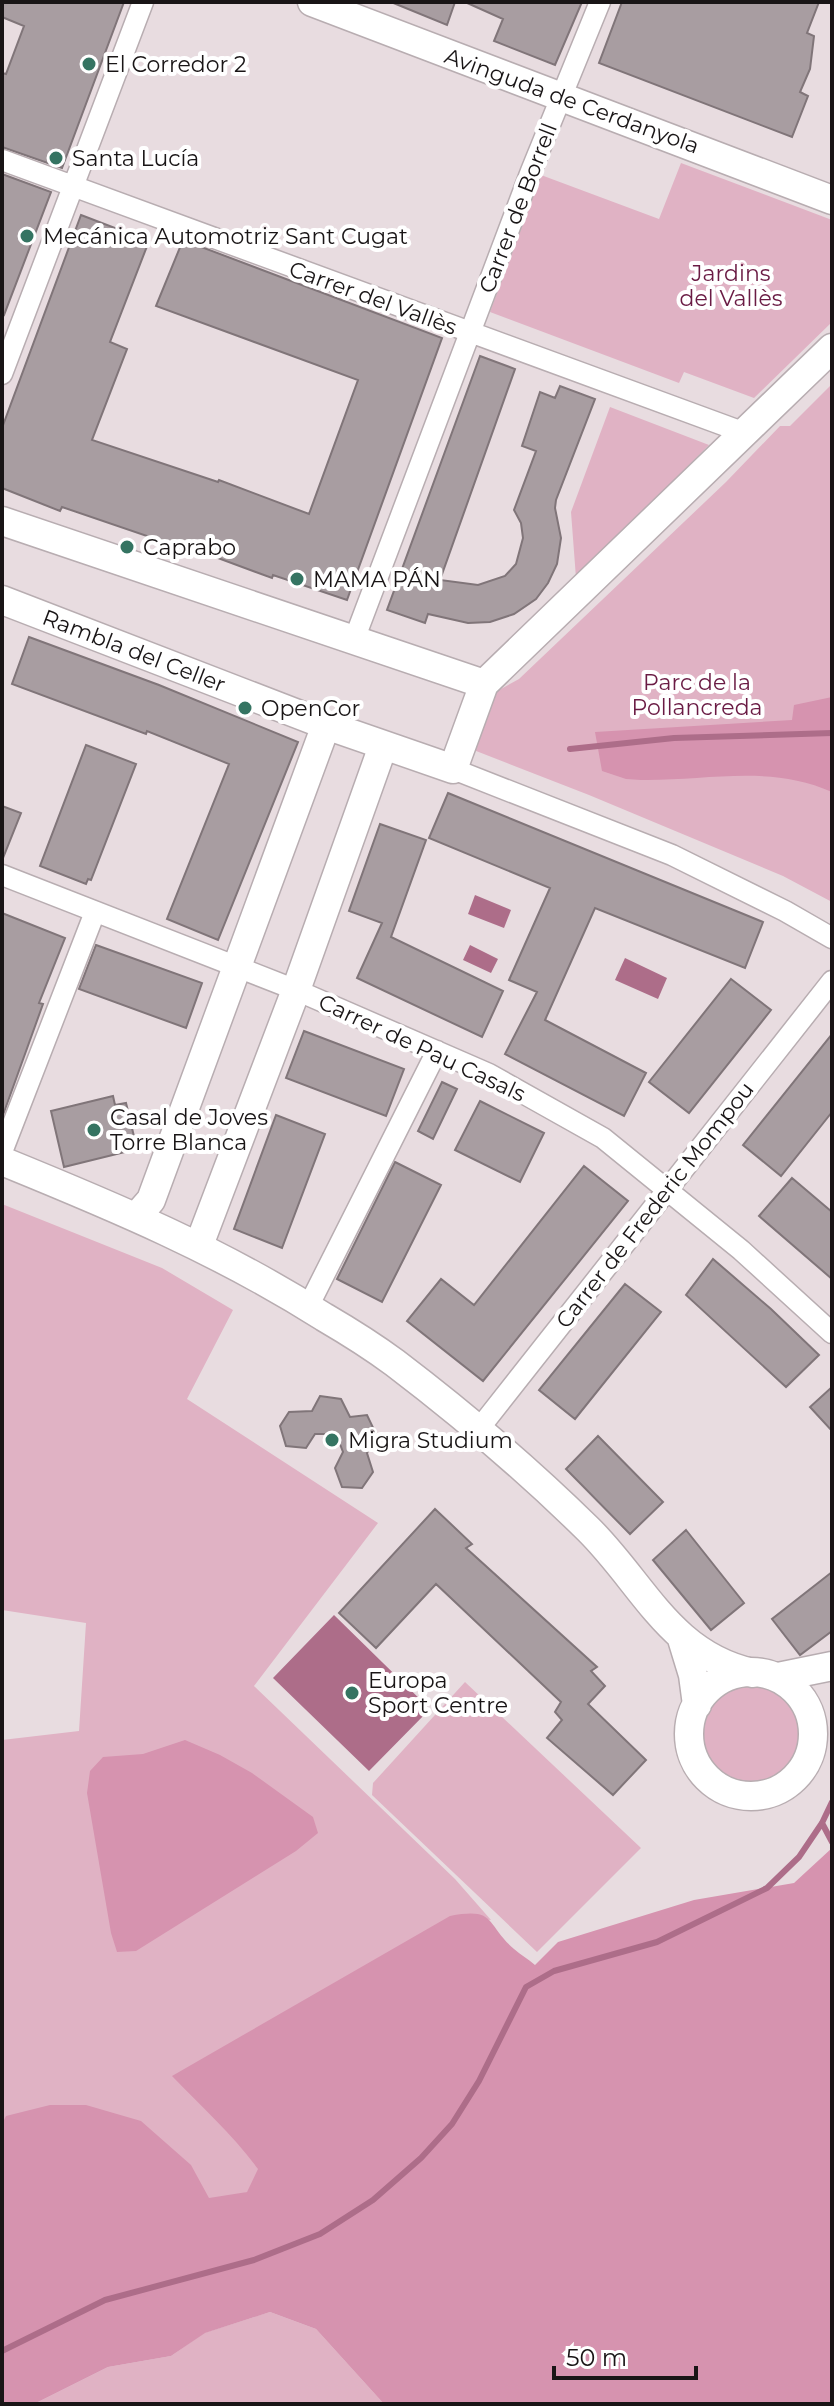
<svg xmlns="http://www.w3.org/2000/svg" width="834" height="2406" font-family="Montserrat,sans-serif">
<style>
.green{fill:#e0b2c4}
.forest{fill:#d693af}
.water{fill:#ad6d89}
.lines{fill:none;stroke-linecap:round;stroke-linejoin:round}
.stream{stroke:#ad6d89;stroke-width:6}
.building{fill:#a89da1;stroke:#807579;stroke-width:2}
.street-casing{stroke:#b8adb1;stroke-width:23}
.secondary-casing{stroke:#b8adb1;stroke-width:31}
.street{stroke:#fff;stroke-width:20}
.secondary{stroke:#fff;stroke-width:28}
.poi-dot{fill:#357462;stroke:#fff;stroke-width:3}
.labels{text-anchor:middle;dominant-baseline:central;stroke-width:8;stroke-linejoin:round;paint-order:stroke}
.poi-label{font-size:22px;fill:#191516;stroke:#fff;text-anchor:start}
.street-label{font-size:22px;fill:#191516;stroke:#fff}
.park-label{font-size:22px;fill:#6a1b44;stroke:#fff}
</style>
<rect width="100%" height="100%" fill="#e8dce0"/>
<!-- green -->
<path class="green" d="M 681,163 L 832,220 L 832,322 L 754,398 L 684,372 L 679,383 L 490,312 L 541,175 L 659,219 Z
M 832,384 L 832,902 L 783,876 L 589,795 L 471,749 L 492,694 L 519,679 L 726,482 L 780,426 L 790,426 Z
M 610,407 L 709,445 L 576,578 L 571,512 Z
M 2,1204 L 162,1268 L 233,1310 L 187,1399 L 378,1523 L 254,1686 L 455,1879 L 491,1920 L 466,1917 L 386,2142 L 2,2280 L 2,1740 L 79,1731 L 86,1623 L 2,1610 Z
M 465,1682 L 641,1848 L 537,1952 L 372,1795 L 373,1783 Z
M699 1736a51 51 0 1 1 102 0a51 51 0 1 1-102 0Z
M 270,2312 L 316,2329 L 384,2404 L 34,2404 L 108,2367 L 171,2356 L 204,2333 Z"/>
<!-- forest -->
<path class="forest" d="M 832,697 L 832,792 C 769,764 707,781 641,780 L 626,779 L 602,771 L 595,732 L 792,720 L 794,705 Z
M 185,1740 L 220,1755 L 252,1773 L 313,1817 L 318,1833 L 296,1851 L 136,1951 L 117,1952 L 111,1933 L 87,1793 L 90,1771 L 103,1757 L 143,1754 Z
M 832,1848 L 832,2404 L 384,2404 L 316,2329 L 270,2312 L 205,2333 L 171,2356 L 108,2367 L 34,2404 L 2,2404 L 2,2124 L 6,2116 L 50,2105 L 86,2105 L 141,2121 L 191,2165 L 209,2198 L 247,2192 L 258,2169 C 233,2135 202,2107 172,2076 L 450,1916 C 497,1907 485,1924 514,1949 C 521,1955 528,1959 535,1965 L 558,1942 L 694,1900 L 794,1883 Z"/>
<!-- water -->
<path class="water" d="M 475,895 L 511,910 L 504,928 L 468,914 Z
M 470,945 L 498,959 L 491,973 L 463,960 Z
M 625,958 L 667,978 L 658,999 L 615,980 Z
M 334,1615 L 430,1709 L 369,1771 L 273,1678 Z"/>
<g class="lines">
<!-- stream -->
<path class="stream" d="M 570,749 L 674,738 L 832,733
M 822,1823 L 832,1842
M 2,2351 L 105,2300 L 254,2260 L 320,2234 L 373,2200 L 421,2158 L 452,2124 L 479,2081 L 526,1987 L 554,1971 L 657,1942 L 767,1888 L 799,1857 L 822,1823 L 832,1802"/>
</g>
<!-- building -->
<path class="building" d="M 2,2 L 124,2 L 62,168 L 2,147 L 2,73 L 6,74 L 24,26 L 2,17 Z
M 391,2 L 455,2 L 447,25 Z
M 465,2 L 582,2 L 555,65 L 494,41 L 503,19 Z
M 622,2 L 819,2 L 807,33 L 814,36 L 810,69 L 800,92 L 808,96 L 792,137 L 599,63 Z
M 2,174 L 51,192 L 4,315 L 2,314 Z
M 81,215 L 149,241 L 110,342 L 127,349 L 92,440 L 218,482 L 219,480 L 309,514 L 358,380 L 156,306 L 183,240 L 442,338 L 347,600 L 273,575 L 272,578 L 183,545 L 182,548 L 62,507 L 60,511 L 2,488 L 2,428 Z
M 480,356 L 515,369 L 440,580 L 478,585 L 505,576 L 516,564 L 523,538 L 521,523 L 514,510 L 536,451 L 522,446 L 540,392 L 555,398 L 560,386 L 595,399 L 556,500 L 555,508 L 561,538 L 557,564 L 548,583 L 536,599 L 514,614 L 490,622 L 468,623 L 428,614 L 425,623 L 387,610 Z
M 29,637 L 159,685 L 298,742 L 218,940 L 167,919 L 229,764 L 147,731 L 146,734 L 12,684 Z
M 86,745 L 136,764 L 91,880 L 88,879 L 86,884 L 40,866 Z
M 448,793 L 763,922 L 745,968 L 595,908 L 545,1020 L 646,1073 L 624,1116 L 505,1054 L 537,992 L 509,980 L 550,888 L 429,838 Z
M 2,806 L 21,813 L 3,858 L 2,858 Z
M 380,824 L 426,840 L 391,937 L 503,991 L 482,1037 L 357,978 L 382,923 L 349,911 Z
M 2,913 L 65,938 L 39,1003 L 43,1004 L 3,1115 Z
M 96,945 L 202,983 L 186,1028 L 79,989 Z
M 731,979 L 771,1010 L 689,1113 L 649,1082 Z
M 304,1031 L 404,1069 L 386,1116 L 286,1078 Z
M 832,1034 L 832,1112 L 781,1176 L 743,1145 Z
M 442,1082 L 457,1089 L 433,1139 L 418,1131 Z
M 113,1096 L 115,1105 L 126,1103 L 137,1149 L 64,1167 L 51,1111 Z
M 480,1101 L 544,1133 L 520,1182 L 455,1150 Z
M 276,1115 L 325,1134 L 282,1248 L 234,1229 Z
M 395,1162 L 441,1185 L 382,1302 L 337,1279 Z
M 584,1166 L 628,1201 L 483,1381 L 407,1321 L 441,1279 L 474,1305 Z
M 792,1178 L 832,1212 L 832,1279 L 759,1216 Z
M 713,1259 L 771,1309 L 819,1355 L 786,1387 L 686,1295 Z
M 625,1284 L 661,1312 L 575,1419 L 539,1390 Z
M 832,1387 L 832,1431 L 810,1407 Z
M 320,1396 L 341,1399 L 350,1417 L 367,1415 L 377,1436 L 367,1453 L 373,1472 L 362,1488 L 342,1487 L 335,1468 L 343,1452 L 336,1434 L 315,1434 L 306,1448 L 286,1446 L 280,1426 L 289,1412 L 312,1411 Z
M 598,1436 L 663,1502 L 630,1534 L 566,1469 Z
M 435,1509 L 472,1544 L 466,1548 L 597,1667 L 591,1671 L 605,1686 L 588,1704 L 646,1760 L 613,1795 L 547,1738 L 562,1720 L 555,1712 L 561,1702 L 436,1584 L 376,1648 L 339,1613 Z
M 686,1530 L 744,1603 L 711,1630 L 653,1560 Z
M 832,1572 L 832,1631 L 800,1655 L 772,1619 Z"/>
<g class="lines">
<!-- street casing -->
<g class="street-casing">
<path id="street" d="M 2,160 L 745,433
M 2,374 L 143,2
M 354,640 L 531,171 L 600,2
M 453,769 L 672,855 L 785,911 L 832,938
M 2,875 L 296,990 L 489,1074 L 603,1138 L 741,1250 L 832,1333
M 2,1152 L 95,912
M 308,1307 L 437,1051
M 478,1430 L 832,981"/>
</g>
<!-- secondary casing -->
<g class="secondary-casing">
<path id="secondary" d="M 312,2 L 832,200
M 2,521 L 484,684
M 2,600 L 326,725 L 453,769 L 484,684 L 832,348
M 2,1161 C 115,1207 220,1251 324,1317 C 348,1331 372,1346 395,1363 C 462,1414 528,1470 588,1529 C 643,1583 670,1655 753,1673
M 137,1216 L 151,1200 L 326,725
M 199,1245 L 296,990 L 383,746
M 682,1639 L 693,1675 L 697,1705
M689 1734a62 62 0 1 1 124 0a62 62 0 1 1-124 0Z
M 778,1677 L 832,1666"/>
</g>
<!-- street -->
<use href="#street" class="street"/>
<!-- secondary -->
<use href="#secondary" class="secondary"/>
</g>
<!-- markers -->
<g class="poi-dot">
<circle cx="89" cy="64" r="8"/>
<circle cx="56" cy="158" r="8"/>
<circle cx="27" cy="236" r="8"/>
<circle cx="127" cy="547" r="8"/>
<circle cx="297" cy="579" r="8"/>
<circle cx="245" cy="708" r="8"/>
<circle cx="94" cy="1130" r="8"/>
<circle cx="332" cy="1440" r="8"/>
<circle cx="352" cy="1693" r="8"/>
</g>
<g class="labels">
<!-- poi labels -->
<g class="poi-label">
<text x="105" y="64">El Corredor 2</text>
<text x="72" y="158">Santa Lucía</text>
<text x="43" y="236">Mecánica Automotriz Sant Cugat</text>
<text x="143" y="547">Caprabo</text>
<text x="313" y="579">MAMA PÁN</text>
<text x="261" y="708">OpenCor</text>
<text x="110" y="1117">Casal de Joves<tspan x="110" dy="25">Torre Blanca</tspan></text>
<text x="348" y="1440">Migra Studium</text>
<text x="368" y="1680">Europa<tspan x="368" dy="25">Sport Centre</tspan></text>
</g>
<!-- street labels -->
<g class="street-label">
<text transform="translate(572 101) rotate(20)">Avinguda de Cerdanyola</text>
<text transform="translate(518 208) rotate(-69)">Carrer de Borrell</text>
<text transform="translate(373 298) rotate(20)">Carrer del Vallès</text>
<text transform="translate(134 651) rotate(21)">Rambla del Celler</text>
<text transform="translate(422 1048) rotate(25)">Carrer de Pau Casals</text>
<text transform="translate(655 1205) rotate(-52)">Carrer de Frederic Mompou</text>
</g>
<!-- park labels -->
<g class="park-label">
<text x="731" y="273">Jardins<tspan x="731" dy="25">del Vallès</tspan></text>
<text x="697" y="682">Parc de la<tspan x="697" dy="25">Pollancreda</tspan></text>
</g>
</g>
<!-- border -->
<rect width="834" height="2406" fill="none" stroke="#191516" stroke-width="8"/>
<!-- scale -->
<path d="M554 2366v12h142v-12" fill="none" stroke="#191516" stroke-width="4"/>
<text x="566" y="2366" font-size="24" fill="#191516" stroke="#ffffff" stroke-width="6" paint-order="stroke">50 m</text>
</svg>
